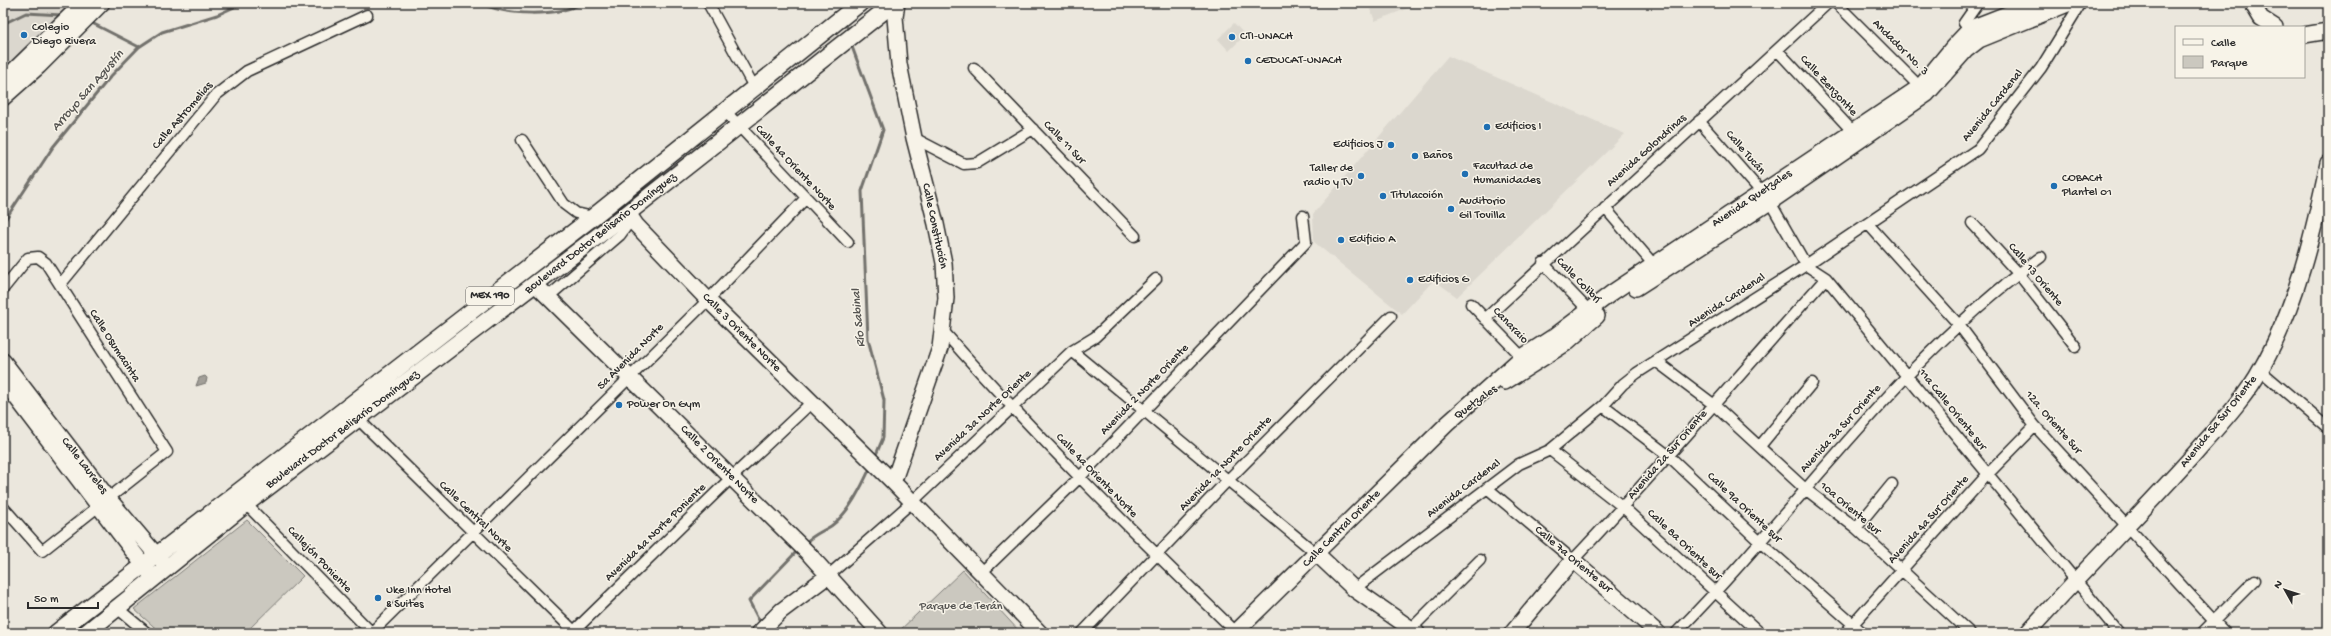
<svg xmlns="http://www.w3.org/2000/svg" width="2331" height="636" font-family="'Gochi Hand',sans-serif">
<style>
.built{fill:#dbd7ce}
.green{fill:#cbc8bf;stroke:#7b7a75}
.water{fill:#a29f98;stroke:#72716c}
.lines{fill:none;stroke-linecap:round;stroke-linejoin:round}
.stream{stroke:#72716c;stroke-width:3}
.street-casing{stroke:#2b2b2b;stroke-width:13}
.secondary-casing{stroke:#2b2b2b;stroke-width:18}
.primary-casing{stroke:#2b2b2b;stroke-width:19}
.street{stroke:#f7f3e8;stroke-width:10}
.secondary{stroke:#f7f3e8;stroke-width:15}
.primary{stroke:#f7f3e8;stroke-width:16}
.poi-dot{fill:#1f6fb2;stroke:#f7f3e8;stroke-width:1.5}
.labels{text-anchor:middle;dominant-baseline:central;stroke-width:3;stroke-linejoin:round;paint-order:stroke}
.shield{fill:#f7f3e8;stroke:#686764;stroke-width:1}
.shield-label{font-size:11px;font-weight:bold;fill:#2b2b2b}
.poi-label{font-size:12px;fill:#2b2b2b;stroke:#f7f3e8;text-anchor:start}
.street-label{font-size:12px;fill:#2b2b2b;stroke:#f7f3e8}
.park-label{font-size:12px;fill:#535250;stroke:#f7f3e8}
.water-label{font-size:13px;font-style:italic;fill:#555451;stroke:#f7f3e8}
</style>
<rect width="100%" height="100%" fill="#ebe7dd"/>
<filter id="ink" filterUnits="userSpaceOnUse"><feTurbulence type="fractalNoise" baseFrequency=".025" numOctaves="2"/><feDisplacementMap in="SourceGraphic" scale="8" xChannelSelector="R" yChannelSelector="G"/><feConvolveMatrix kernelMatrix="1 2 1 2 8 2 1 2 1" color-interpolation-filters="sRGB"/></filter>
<g filter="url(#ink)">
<!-- built -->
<path class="built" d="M 3,3 L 61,3 L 67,12 L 12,67 L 3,57 Z
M 1368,3 L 1421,3 L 1375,21 Z
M 1234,23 L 1245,35 L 1229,51 L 1218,39 Z
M 1448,56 L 1625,134 L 1457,297 L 1434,280 L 1402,314 L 1314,242 L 1313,214 Z"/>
<!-- green -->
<path class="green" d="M 247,520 L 303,576 L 245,633 L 161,633 L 134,609 Z
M 963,570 L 1019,631 L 1017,633 L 897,633 Z"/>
<!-- water -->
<path class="water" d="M 205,376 L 207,378 L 206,383 L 196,386 L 199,378 Z"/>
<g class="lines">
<!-- stream -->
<path class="stream" d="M 481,3 C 505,16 558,17 582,3
M 846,21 L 848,33
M 90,22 L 139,47
M 3,24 L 26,13 L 62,15
M 851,44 L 883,130 L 862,191 L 868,339 L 884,400 L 883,438 L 875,457
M 3,223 L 53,147 L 111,76 L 139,47 L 162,32 L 217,15 L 243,3
M 805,543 C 813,535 821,532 831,526 C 849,513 862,486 871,466
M 761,624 L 749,601 L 798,550"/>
<!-- street casing -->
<g class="street-casing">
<path id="street" d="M 708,3 L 754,87
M 1836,3 L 1924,91
M 1974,33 L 1964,23 L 1978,3
M 1777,50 L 1856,135
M 974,68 L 1135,236
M 724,110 L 848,242
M 1699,121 L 1770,202 L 1806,265 L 1826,278 L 2119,633
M 914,138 L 964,164 L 977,163 L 1033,129
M 522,140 L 564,204 L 576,213 L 593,217
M 1605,208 L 1654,265
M 1972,223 L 2018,273 L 2076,347
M 1868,224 L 1959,325 L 2035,426 L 2225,633
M 1543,263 L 1593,315
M 60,285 L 216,95 L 247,71 L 367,15
M 3,289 L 28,258 L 38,257 L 46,263 L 167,452 L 42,551 L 3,507
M 548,297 L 620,235 L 628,224 L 628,213
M 1471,304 L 1526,361
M 1485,319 L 1828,3
M 944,332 C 1037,437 1136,535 1237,633
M 1072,351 L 1317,554
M 1656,361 L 1713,404 L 1804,488 L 1856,528 L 1970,633
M 2261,371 L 2328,428
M 1603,406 L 1669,456 L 1760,542 L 1863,633
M 358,419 L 576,633
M 1760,446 L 1812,383
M 1550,450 L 1623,507 L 1760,633
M 1487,488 L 1573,560 C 1660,468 1742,372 1826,278
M 246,504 L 372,633
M 1856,528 L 1892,484
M 982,572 L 1080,477 L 1306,242 L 1303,216
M 829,575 L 912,502 L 1072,351 L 1095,337 L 1156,279
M 1354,589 L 1519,464 L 1550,450 L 1603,406 L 1623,384 L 1637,373 L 1806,265 L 1978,149 L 2041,68 L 2081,3
M 117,608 L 147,633
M 371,633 L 708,300 L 805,199
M 572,633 L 731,478 L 811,403
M 1082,633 L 1228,480 L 1391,316
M 1407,633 L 1480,560
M 1676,633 C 1799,509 1898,360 2041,257
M 1845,633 L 1987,475 L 2035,426
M 2202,633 L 2255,580"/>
</g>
<!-- secondary casing -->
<g class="secondary-casing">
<path id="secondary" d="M 2252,3 L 2261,18 L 2275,27
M 2304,35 L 2328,31
M 3,81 L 83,3
M 3,98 L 39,66 L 102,3
M 628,213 L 636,225 L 708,300 L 893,482 L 1040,633
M 535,284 L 808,553 L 880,633
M 1636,288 L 1770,202 L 1927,94 L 1966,50 L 1979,40 L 2070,3
M 3,361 L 108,498 L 164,564
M 3,380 L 151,575
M 1505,382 L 1565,344 L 1597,316
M 895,477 L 940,348 L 946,298 L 944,263 L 936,224 L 914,138 L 899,64 L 895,17 L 897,3
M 1317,554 L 1354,589 L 1417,633
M 759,633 L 781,611 L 829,575
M 1235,633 L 1447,424 L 1522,357 L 1556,335 L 1613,292 L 1921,86 L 1953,47 L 1971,28 L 2035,3
M 1512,633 L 1573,560 L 1658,633
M 2027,633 C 2082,572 2141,514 2196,452 C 2216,429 2247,396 2261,369 C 2296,308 2314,231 2328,163"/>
</g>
<!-- primary casing -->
<g class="primary-casing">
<path id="primary" d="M 56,633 L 593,217 L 860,3
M 86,633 L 246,504 L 628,213 L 894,3"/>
</g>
<!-- street -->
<use href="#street" class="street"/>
<!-- secondary -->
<use href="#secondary" class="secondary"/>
<!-- primary -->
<use href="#primary" class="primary"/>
</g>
</g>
<!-- markers -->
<g class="poi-dot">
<circle cx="24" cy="35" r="4"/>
<circle cx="1232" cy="37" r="4"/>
<circle cx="1248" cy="61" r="4"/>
<circle cx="1487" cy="127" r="4"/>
<circle cx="1391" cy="145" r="4"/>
<circle cx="1415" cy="156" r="4"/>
<circle cx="1465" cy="174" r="4"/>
<circle cx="1361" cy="176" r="4"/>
<circle cx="2054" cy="186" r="4"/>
<circle cx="1383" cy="196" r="4"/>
<circle cx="1451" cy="209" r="4"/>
<circle cx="1341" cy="240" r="4"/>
<circle cx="1410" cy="280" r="4"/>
<circle cx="619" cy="405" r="4"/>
<circle cx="378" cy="598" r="4"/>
</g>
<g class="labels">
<!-- shield labels -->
<rect class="shield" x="466" y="287" width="48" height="18" rx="3"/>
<g class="shield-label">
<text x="490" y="296">MEX 190</text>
</g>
<!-- poi labels -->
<g class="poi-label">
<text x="32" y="28">Colegio<tspan x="32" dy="14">Diego Rivera</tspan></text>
<text x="1240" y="37">CTI-UNACH</text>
<text x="1256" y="61">CEDUCAT-UNACH</text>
<text x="1495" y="127">Edificios I</text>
<text x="1383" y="145" text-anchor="end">Edificios J</text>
<text x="1423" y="156">Baños</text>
<text x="1473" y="167">Facultad de<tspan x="1473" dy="14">Humanidades</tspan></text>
<text x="1353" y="169" text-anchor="end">Taller de<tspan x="1353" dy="14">radio y TV</tspan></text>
<text x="2062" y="179">COBACH<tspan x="2062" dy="14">Plantel 01</tspan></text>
<text x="1391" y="196">Titulacoión</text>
<text x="1459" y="202">Auditorio<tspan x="1459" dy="14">Gil Tovilla</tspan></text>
<text x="1349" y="240">Edificio A</text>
<text x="1418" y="280">Edificios G</text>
<text x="627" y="405">Power On Gym</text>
<text x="386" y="591">Uke Inn Hotel<tspan x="386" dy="14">&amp; Suites</tspan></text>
</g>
<!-- street labels -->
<g class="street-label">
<text transform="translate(1900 48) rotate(45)">Andador No. 3</text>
<text transform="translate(1828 86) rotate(47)">Calle Zenzontle</text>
<text transform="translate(1993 106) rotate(-51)">Avenida Cardenal</text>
<text transform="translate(183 116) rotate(-49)">Calle Astromelias</text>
<text transform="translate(1064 143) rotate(46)">Calle 11 Sur</text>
<text transform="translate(1647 151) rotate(-42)">Avenida Golondrinas</text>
<text transform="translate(1745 153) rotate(49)">Calle Tucán</text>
<text transform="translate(795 168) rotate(47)">Calle 4a Oriente Norte</text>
<text transform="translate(1752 199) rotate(-34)">Avenida Quetzales</text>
<text transform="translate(934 226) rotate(78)">Calle Constitución</text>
<text transform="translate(601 234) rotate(-38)">Boulevard Doctor Belisario Domínguez</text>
<text transform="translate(2035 275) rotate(50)">Calle 13 Oriente</text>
<text transform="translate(1578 281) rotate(46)">Calle Colibrí</text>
<text transform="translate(1727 301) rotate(-33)">Avenida Cardenal</text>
<text transform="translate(1510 326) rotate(46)">Canaraio</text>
<text transform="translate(741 333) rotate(45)">Calle 3 Oriente Norte</text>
<text transform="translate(114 346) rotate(57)">Calle Osumacinta</text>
<text transform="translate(631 357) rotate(-45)">5a Avenida Norte</text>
<text transform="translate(1145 390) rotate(-46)">Avenida 2 Norte Oriente</text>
<text transform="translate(1476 403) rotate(-36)">Quetzales</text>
<text transform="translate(1952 410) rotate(51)">11a Calle Oriente sur</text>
<text transform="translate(983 416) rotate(-43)">Avenida 3a Norte Oriente</text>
<text transform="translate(2219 422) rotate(-51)">Avenida 5a Sur Oriente</text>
<text transform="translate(2053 423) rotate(49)">12a. Oriente Sur</text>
<text transform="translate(1841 429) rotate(-48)">Avenida 3a Sur Oriente</text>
<text transform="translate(343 430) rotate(-37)">Boulevard Doctor Belisario Domínguez</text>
<text transform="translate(1668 455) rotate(-49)">Avenida 2a Sur Oriente</text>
<text transform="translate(1226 464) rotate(-46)">Avenida 1a Norte Oriente</text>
<text transform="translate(719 465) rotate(45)">Calle 2 Oriente Norte</text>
<text transform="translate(84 466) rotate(52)">Calle Laureles</text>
<text transform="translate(1096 476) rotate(46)">Calle 4a Oriente Norte</text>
<text transform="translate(1464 489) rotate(-37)">Avenida Cardenal</text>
<text transform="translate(1744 508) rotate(43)">Calle 9a Oriente sur</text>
<text transform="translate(1850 509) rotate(40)">10a Oriente sur</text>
<text transform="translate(475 517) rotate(44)">Calle Central Norte</text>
<text transform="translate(1929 520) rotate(-48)">Avenida 4a Sur Oriente</text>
<text transform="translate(1342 529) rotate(-45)">Calle Central Oriente</text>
<text transform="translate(656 533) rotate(-44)">Avenida 4a Norte Poniente</text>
<text transform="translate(1684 545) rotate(43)">Calle 8a Oriente sur</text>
<text transform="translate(319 560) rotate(46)">Callejón Poniente</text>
<text transform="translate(1573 560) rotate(40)">Calle 7a Oriente sur</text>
</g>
<!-- park labels -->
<g class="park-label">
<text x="961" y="607">Parque de Terán</text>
</g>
<!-- water labels -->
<g class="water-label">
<text transform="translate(88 91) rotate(-49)">Arroyo San Agustín</text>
<text transform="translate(859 318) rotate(-95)">Río Sabinal</text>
</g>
</g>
<!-- margin -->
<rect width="2331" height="636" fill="none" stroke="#f7f3e8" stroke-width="16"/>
<rect x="8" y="8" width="2315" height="620" fill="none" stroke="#2b2b2b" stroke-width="1.5" filter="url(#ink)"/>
<!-- legend -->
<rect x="2175" y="26" width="130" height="52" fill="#f7f3e8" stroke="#a5a39c"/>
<rect x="2183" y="39" width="20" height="6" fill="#f7f3e8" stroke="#a5a39c"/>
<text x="2211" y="46" font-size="12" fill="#2b2b2b">Calle</text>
<rect x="2183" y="56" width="20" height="12" fill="#cbc8bf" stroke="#a5a39c"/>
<text x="2211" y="66" font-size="12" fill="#2b2b2b">Parque</text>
<!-- north arrow -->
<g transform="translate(2285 590) rotate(309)" stroke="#f7f3e8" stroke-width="3" paint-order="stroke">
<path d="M0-3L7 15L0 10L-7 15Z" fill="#2b2b2b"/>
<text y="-6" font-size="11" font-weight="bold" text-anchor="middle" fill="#2b2b2b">N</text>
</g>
<!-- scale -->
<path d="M28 602v6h70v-6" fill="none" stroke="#2b2b2b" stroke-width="2"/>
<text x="34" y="602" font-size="12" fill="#2b2b2b" stroke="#f7f3e8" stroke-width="3" paint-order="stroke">50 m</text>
</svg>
